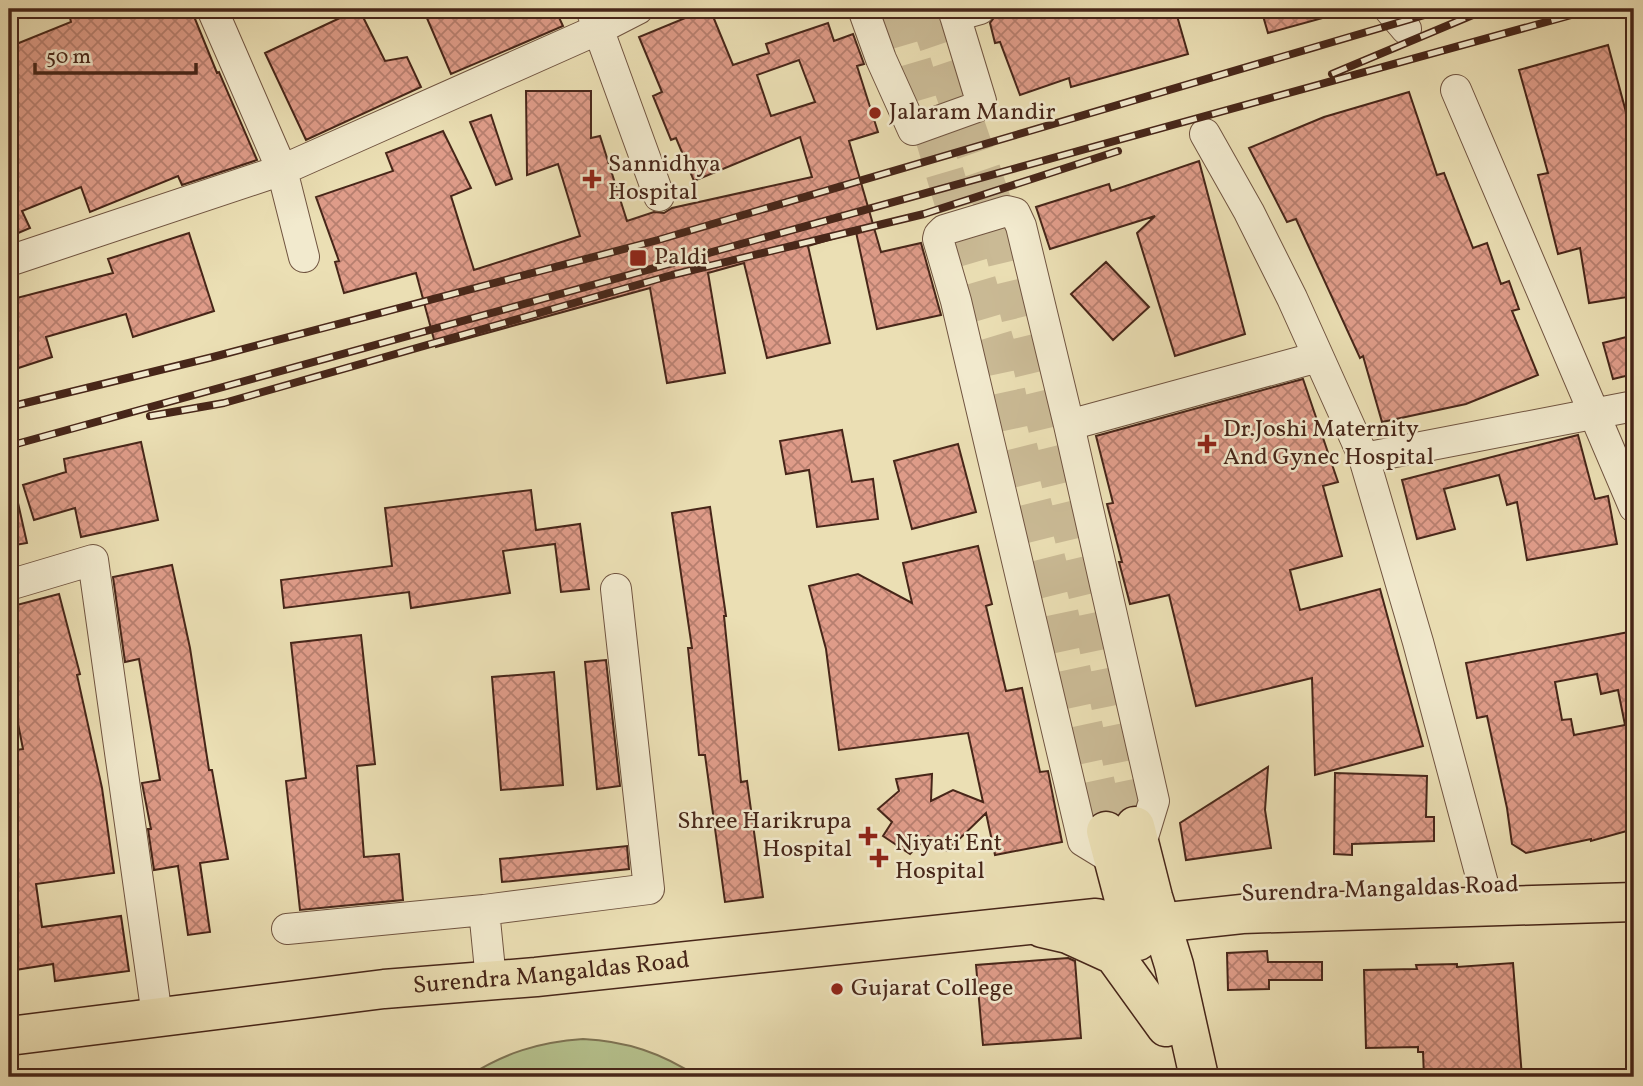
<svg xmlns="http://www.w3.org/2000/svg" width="1643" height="1086" font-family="Vollkorn,serif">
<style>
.pitch{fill:#b6c28e;stroke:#7e7454;stroke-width:2}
.building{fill:url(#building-cross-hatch);stroke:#472619;stroke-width:2;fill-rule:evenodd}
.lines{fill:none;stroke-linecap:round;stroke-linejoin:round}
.major-tunnel{stroke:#caba95;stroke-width:38;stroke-dasharray:38 19;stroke-linecap:butt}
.minor-casing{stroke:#705440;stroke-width:32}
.major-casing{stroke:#472619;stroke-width:41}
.minor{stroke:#f2eace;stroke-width:30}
.major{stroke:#ebdfb4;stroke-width:38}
.rail-casing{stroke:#472619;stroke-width:8}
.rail{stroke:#f2eace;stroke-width:5;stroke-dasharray:16;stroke-linecap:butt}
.poi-dot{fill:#8f2418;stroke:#f2eace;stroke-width:2.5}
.labels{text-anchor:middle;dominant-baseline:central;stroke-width:5;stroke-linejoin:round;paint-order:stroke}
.poi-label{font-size:24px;fill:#472619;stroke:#f2eace;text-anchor:start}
.street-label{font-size:24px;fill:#472619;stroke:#f2eace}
</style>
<defs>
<pattern id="building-cross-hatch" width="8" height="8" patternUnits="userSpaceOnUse" patternTransform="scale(1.75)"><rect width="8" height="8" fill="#df9c89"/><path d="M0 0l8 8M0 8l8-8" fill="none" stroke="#b77f6f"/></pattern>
</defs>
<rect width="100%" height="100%" fill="#ebdfb4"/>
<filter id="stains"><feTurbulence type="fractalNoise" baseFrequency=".00286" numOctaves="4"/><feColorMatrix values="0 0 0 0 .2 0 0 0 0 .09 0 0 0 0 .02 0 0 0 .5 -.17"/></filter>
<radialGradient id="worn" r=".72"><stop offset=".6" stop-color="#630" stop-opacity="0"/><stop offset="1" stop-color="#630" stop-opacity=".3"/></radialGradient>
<!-- pitch -->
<path class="pitch" d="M 583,1039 C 626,1041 662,1053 698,1077 L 467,1077 C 504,1053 539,1042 583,1039 Z"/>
<!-- building -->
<path class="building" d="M 96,9 L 191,9 L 217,73 L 219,72 L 257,160 L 182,185 L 178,176 L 90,212 L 81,187 L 22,211 L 30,228 L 9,237 L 9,47 L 71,22 L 70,18 Z
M 335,9 L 359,9 L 385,61 L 407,57 L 421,87 L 306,140 L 265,53 L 340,18 Z
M 423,9 L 555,9 L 563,26 L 451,74 Z
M 707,9 L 710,9 L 733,65 L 769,53 L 766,44 L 828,23 L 834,41 L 853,34 L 864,64 L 857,66 L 878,132 L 849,141 L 881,252 L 921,243 L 941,315 L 877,329 L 856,232 L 808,246 L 830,343 L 767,358 L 744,263 L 708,273 L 725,373 L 667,383 L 650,288 L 436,347 L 416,273 L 344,293 L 335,262 L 339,261 L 316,197 L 393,171 L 386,153 L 443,131 L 471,188 L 451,196 L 474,270 L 580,236 L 558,164 L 527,175 L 526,91 L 591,91 L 591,138 L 600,136 L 627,221 L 654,212 L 664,213 L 672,208 L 812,177 L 800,137 L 694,181 L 676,138 L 671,140 L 653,96 L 662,92 L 639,37 ZM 799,60 L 815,102 L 771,116 L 757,75 Z
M 1021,9 L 1175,9 L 1188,54 L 1071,87 L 1069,78 L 1020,95 L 1000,42 L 995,43 L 990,23 L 996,15 Z
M 1261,9 L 1336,9 L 1337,14 L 1268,33 Z
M 1608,45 L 1634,142 L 1634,296 L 1589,303 L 1580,248 L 1558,254 L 1538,175 L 1548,173 L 1519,70 Z
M 1409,92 L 1437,175 L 1444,173 L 1473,248 L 1487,243 L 1501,284 L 1509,281 L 1519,309 L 1512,311 L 1538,375 L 1466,404 L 1382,422 L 1363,356 L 1360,358 L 1296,219 L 1287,222 L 1249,148 L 1324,117 Z
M 491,115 L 512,179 L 496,185 L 470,122 Z
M 1199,161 L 1245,334 L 1175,356 L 1137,233 L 1155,216 L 1050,249 L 1036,207 L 1109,184 L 1111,191 Z
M 189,233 L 214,311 L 133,337 L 126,314 L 46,337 L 52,357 L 9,371 L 9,300 L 113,273 L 108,259 Z
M 1106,262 L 1149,307 L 1113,340 L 1071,294 Z
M 1634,335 L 1634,374 L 1613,379 L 1603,343 Z
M 1303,379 L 1338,482 L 1323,486 L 1342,556 L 1290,570 L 1300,610 L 1380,589 L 1423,746 L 1315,775 L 1312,678 L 1196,706 L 1169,595 L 1130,604 L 1119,562 L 1122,562 L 1107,504 L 1113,503 L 1096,436 Z
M 842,430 L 852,482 L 873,479 L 878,519 L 817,527 L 809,470 L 786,474 L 780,441 Z
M 1578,435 L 1595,499 L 1608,496 L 1617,544 L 1527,560 L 1517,502 L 1507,505 L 1499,475 L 1444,489 L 1455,529 L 1417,539 L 1402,480 Z
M 141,442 L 158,520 L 81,537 L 75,508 L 34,520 L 23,485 L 66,472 L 64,459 Z
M 958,444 L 976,512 L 912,529 L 894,461 Z
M 531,490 L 536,530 L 580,524 L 589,589 L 561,592 L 555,544 L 503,551 L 510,593 L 411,608 L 409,592 L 284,608 L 281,580 L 392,566 L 385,508 Z
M 16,494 L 27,543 L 9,546 L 9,495 Z
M 710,507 L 726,616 L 724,616 L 741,782 L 747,781 L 763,897 L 725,902 L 705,755 L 699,755 L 688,648 L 692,648 L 672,513 Z
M 978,546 L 992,604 L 986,606 L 1006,691 L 1022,688 L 1040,772 L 1048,771 L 1062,842 L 995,855 L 986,813 L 947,851 L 928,836 L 910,854 L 883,836 L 892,822 L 878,809 L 899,791 L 896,779 L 932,774 L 931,801 L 953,790 L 983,802 L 968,733 L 839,750 L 826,649 L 809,586 L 858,574 L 912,603 L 903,563 Z
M 172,565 L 190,648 L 209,770 L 212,770 L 228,859 L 200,863 L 210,932 L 188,935 L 178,866 L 154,870 L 148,829 L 151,829 L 142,783 L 160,780 L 139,659 L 125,662 L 113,577 Z
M 59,594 L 80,674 L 77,675 L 102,788 L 114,873 L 36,884 L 42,927 L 121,916 L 129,971 L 55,981 L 53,964 L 9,971 L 9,751 L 23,749 L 9,678 L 9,607 Z
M 1634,631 L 1634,829 L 1591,841 L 1591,839 L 1526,853 L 1512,844 L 1507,808 L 1487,716 L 1477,718 L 1466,663 ZM 1597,674 L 1601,694 L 1618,690 L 1625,725 L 1574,735 L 1571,719 L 1562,720 L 1555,682 Z
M 361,635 L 375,764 L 357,766 L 364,857 L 399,854 L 403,900 L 300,910 L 286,781 L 306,778 L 291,643 Z
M 606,660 L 620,786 L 597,789 L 585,662 Z
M 554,672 L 563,785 L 501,790 L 492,677 Z
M 1268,767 L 1265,810 L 1271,848 L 1186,860 L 1180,823 Z
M 1335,773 L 1427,776 L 1426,817 L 1434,817 L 1434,841 L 1352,844 L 1352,855 L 1334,854 Z
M 627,846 L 629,869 L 502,882 L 500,859 Z
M 1267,951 L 1268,962 L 1322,962 L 1322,980 L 1269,980 L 1269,989 L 1228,990 L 1227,953 Z
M 1068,958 L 1075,961 L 1081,1038 L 983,1045 L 976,965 Z
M 1513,963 L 1522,1077 L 1424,1077 L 1423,1052 L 1418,1052 L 1418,1047 L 1366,1048 L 1364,970 L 1417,969 L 1416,965 L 1457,964 L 1457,967 Z"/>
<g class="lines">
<!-- major-tunnel -->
<path class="major-tunnel" d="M 894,9 L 904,35 L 998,353 L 1018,446 L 1057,602 L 1106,831
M 926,9 L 993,204 L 1088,597 L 1135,826"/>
<!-- minor casing -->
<g class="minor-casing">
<path id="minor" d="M 212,9 L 282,170 L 304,257
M 591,9 L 659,196
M 863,9 L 881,59 L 913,130 L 977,107 L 981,101 L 953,9
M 1389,9 L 1406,29
M 955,16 L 980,9
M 1456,90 L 1634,507
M 1205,134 L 1249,212 L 1292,298 L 1364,458 L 1418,642 L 1489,906
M 9,261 L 282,170 L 599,29 L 638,9
M 1069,425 L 1318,357
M 1364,458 L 1634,406
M 9,585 L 93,560 L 157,1016
M 1114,860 L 1083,841 L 956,301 L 938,239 L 939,235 L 944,230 L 1007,211 L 1015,213 L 1021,226 L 1069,425 L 1154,801 L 1140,847
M 287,929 L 484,910
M 491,980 L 484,910 L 649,889 L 616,589"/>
</g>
<!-- major casing -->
<g class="major-casing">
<g id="major">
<path d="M 1135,826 L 1153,897 L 1174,965 L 1199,1077"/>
<path d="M 1106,831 L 1131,926 L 1138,941"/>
<path d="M 1042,928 L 1068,934 L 1114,955 L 1166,1027"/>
<path id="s1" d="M 9,1036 L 384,989 L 536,977 L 1096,918 L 1131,926 L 1242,914 L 1634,902"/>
</g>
</g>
<!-- minor -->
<use href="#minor" class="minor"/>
<!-- major -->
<use href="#major" class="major"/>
<!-- rail casing -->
<g class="rail-casing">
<path id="rail" d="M 1332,74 L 1487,9
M 9,407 L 213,357 L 658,240 L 1445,9
M 150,416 L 224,403 L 672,275 L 924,214 L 1118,151
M 9,446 L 1593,9"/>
</g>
<!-- rail -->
<use href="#rail" class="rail"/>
</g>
<!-- markers -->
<g class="poi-dot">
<circle cx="875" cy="113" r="7"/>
<path d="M588.5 168.5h7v7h7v7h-7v7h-7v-7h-7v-7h7z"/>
<rect x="629" y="249" width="18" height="18" rx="3.5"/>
<path d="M1203.5 433.5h7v7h7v7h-7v7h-7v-7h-7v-7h7z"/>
<path d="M864.5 825.5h7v7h7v7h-7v7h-7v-7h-7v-7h7z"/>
<path d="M875.5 847.5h7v7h7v7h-7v7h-7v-7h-7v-7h7z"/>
<circle cx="837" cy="989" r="7"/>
</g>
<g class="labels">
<!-- poi labels -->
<g class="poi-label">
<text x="889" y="113">Jalaram Mandir</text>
<text x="608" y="165">Sannidhya<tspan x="608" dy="28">Hospital</tspan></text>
<text x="654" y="258">Paldi</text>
<text x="1223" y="430">Dr.Joshi Maternity<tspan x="1223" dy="28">And Gynec Hospital</tspan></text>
<text x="852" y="822" text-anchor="end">Shree Harikrupa<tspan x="852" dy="28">Hospital</tspan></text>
<text x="895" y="844">Niyati Ent<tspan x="895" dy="28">Hospital</tspan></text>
<text x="851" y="989">Gujarat College</text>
</g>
<!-- street labels -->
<g class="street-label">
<text transform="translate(1380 890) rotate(-2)">Surendra Mangaldas Road</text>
<text stroke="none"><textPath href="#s1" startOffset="546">Surendra Mangaldas Road</textPath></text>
</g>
</g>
<!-- margin -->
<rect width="1643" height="1086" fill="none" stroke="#ebdfb4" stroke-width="35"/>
<rect x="10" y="10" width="1622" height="1065" fill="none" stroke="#472619" stroke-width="3.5"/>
<rect x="18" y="18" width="1608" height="1051" fill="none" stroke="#472619" stroke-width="2"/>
<!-- scale -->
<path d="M35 63v10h161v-10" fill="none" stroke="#472619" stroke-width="3.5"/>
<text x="46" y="63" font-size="21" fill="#472619" stroke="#f2eace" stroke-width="5" paint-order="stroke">50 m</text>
<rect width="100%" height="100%" filter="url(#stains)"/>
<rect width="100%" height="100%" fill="url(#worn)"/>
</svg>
